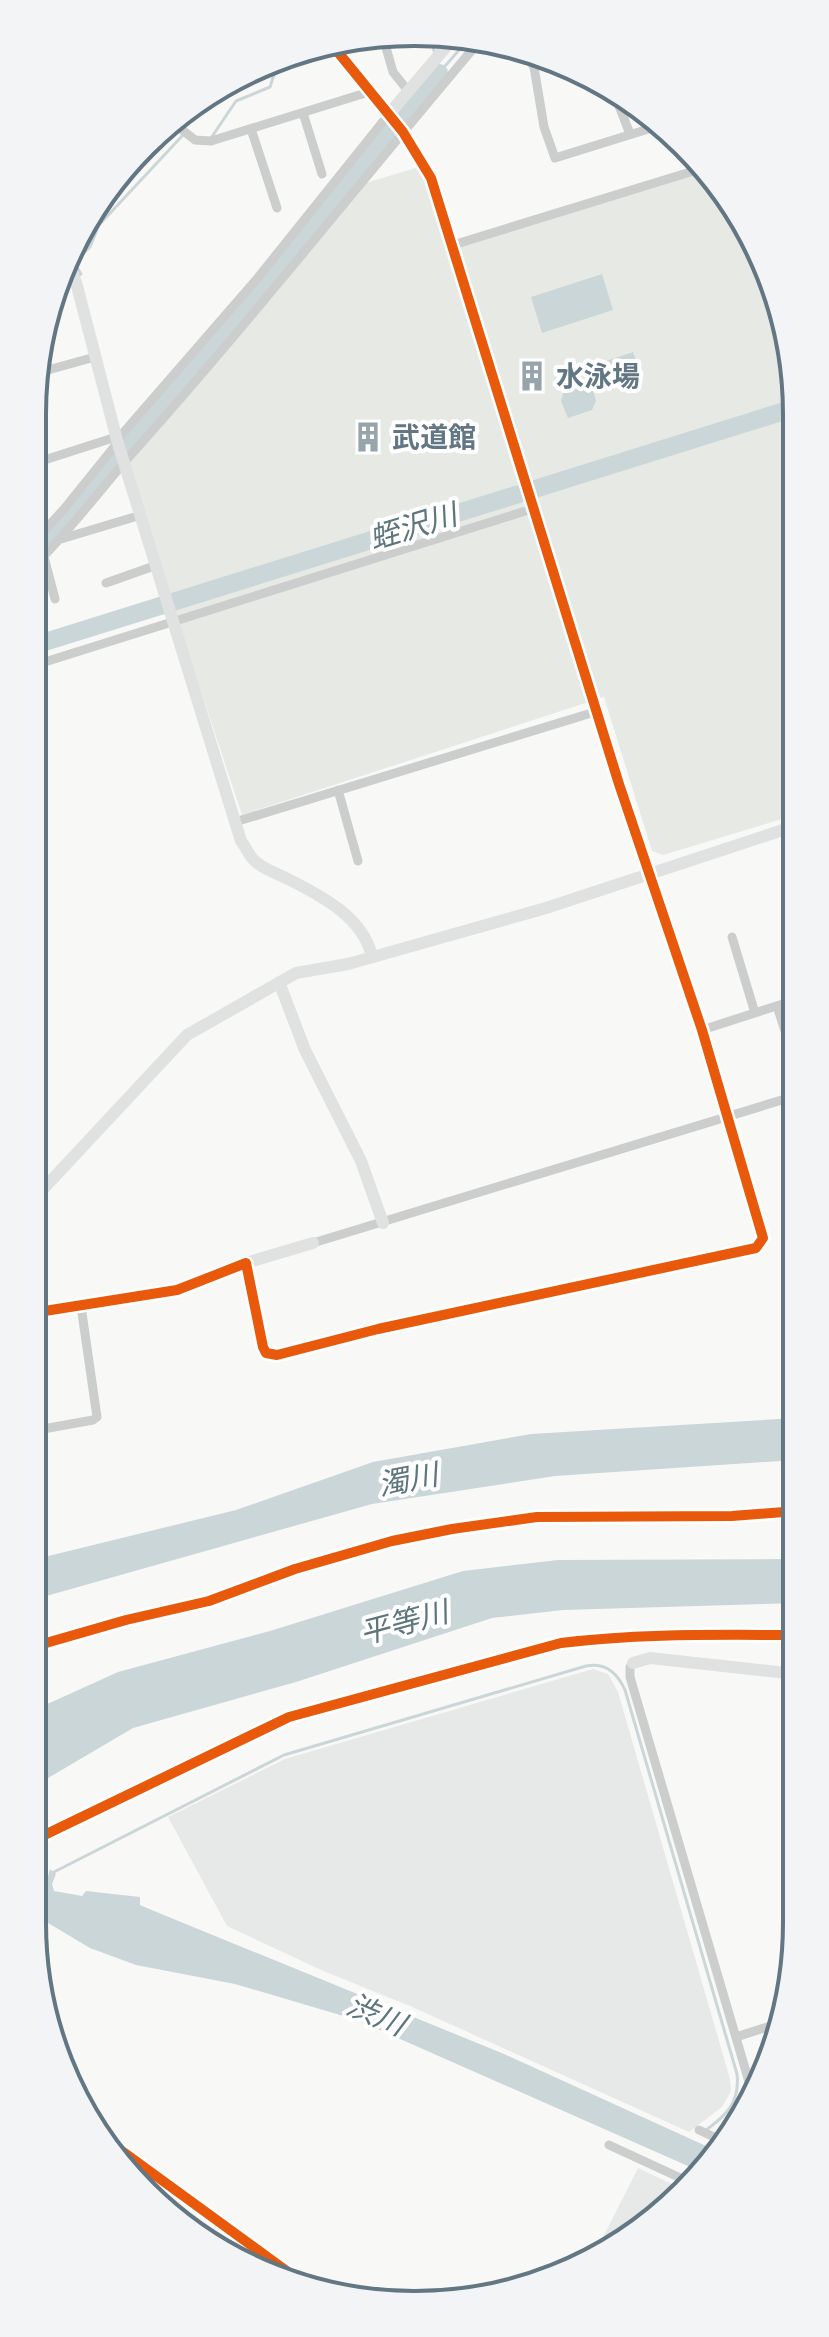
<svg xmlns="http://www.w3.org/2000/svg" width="829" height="2337" font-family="Rubik,'Noto Sans JP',sans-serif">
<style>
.built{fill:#e7e8e8}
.green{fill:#e7eae4}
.water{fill:#cbd6d8}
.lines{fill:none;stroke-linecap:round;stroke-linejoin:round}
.stream{stroke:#cbd6d8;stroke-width:3}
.river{stroke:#cbd6d8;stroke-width:18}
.street{stroke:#cccece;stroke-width:9}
.secondary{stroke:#e0e1e1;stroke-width:12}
.cycleway-casing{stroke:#fff;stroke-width:15}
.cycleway{stroke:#e8590c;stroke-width:10}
.labels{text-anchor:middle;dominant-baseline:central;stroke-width:8;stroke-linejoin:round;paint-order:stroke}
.poi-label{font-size:28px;font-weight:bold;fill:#627683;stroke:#fff;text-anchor:start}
.water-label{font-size:30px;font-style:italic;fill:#5d767d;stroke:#fff}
.rim{fill:none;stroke:#627683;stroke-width:4}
</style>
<rect width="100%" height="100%" fill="#f8f8f7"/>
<!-- built -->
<path class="built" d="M 593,1669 L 608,1674 L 618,1692 L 730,2079 L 731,2091 L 722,2107 L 689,2132 L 410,2006 L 321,1970 L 227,1926 L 168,1817 L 285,1759 Z
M 638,2168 L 680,2188 L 627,2240 L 594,2255 Z"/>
<!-- green -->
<path class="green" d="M 419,167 L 450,249 L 705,167 L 758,246 L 794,364 L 795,815 L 663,855 L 652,851 L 604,697 L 242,815 L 125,462 L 277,292 L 359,185 Z"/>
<!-- water -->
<path class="water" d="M 602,274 L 613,310 L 542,333 L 531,297 Z
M 633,352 L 641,374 L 604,386 L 597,364 Z
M 575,368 L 580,370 L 581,379 L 592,387 L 596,401 L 592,410 L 568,418 L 561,401 L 565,387 L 560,380 Z
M 796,1418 L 796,1460 L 555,1476 L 372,1504 L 32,1600 L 32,1560 L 236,1510 L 373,1462 L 531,1434 Z
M 796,1559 L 796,1603 L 563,1610 L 492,1618 L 296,1682 L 133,1728 L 43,1781 L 32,1785 L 32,1711 L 118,1672 L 270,1631 L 463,1571 L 558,1560 Z
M 50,1869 L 56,1874 L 52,1884 L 54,1891 L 82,1896 L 86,1891 L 140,1897 L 140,1905 L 154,1911 L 504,2054 L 717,2151 L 697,2170 L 357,2020 L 235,1984 L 136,1965 L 90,1948 L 43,1920 L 35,1920 L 32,1891 L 44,1891 Z"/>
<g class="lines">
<!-- stream -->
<path class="stream" d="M 431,40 L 435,54
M 437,66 L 439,73 L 466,42
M 211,138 L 236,101 L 270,87 L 277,65
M 76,277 L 81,274 L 74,262 L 90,247 L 99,225 L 183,135
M 59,288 L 70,281
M 52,1873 L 284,1755 L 586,1666 C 605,1662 617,1672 625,1690 L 737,2074 C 740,2102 727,2115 706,2130
M 769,2031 L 781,2028"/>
<!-- river -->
<path class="river" d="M 32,553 L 119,458 L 439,73
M 32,646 L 794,408"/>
<!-- street -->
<path class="street" d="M 383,37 L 393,72 L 409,92
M 521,48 L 534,67 L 544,127 L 555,158 L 658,126
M 612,88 L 630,134
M 303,113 L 322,174
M 176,125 L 195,140 L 211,141 L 372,91
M 251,129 L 277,208
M 453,245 L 700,169
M 37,373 L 95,357
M 117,440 L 256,280 L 389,114
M 32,464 L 116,437
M 61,539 L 141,515
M 32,544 L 64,509 L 118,442
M 44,557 L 55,599
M 32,568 C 67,534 96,495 128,458 C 249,323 361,181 478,43
M 106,583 L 157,565
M 32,666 L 535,508
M 338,790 L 358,861
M 235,822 L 598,711
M 649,873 L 702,1030 L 726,1116
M 732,937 L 755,1013
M 777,1006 L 795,1062
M 702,1030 L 795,1000
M 313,1243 L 795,1096
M 32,1431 L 93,1420 L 97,1417 L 81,1306
M 633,1663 L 630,1667 L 630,1677 L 752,2092
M 736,2037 L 783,2022
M 699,2130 L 725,2142
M 609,2145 L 687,2181"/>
<!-- secondary -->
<path class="secondary" d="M 333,46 L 403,132 L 431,178 L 619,784 L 649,873
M 389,114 L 451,41
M 69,267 L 76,282 L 117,440 L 241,841 C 246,847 249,856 255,861 C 264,870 277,873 288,879 C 322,896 364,918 372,957
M 279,982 L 305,1050 L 361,1161 L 383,1223
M 32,1201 L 187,1035 L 296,973 L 348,964 L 546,908 L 795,826
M 246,1263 L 313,1243
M 32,1313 L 177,1290 L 246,1263 L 263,1347 L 266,1353 L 277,1355 L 378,1329 L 756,1248 L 763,1238 L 726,1116
M 633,1663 L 650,1658 L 796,1674"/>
<!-- cycleway casing -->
<g class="cycleway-casing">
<path id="cycleway" d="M 32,1313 L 177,1290 L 246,1263 L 263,1347 L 266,1353 L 277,1355 L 378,1329 L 756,1248 L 763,1238 L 702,1030 L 619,784 L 431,178 L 403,132 L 333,46
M 32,1647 L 126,1620 L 209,1601 L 295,1569 L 392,1541 L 452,1529 L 537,1517 L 732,1516 L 796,1511
M 32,1841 L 289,1717 L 561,1643 C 639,1633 718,1635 796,1635
M 104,2138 L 303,2283"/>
</g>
<!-- cycleway -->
<use href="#cycleway" class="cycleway"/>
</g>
<!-- icons -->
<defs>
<g id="building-bare" transform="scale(2.4)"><path d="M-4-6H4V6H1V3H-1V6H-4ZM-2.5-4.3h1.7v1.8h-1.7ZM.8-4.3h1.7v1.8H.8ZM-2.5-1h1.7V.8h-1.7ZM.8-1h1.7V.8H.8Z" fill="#96a4ac" stroke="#fff" stroke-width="2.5" paint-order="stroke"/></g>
</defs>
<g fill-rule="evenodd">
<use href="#building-bare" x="532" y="376"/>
<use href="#building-bare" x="368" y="437"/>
</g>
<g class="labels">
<!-- poi labels -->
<g class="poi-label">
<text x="556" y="376">水泳場</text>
<text x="392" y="437">武道館</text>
</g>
<!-- water labels -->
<g class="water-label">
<text transform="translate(413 527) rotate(-17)">蛭沢川</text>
<text transform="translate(408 1480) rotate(-11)">濁川</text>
<text transform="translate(404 1623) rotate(-15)">平等川</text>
<text transform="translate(376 2015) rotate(23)">渋川</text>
</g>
</g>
<!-- crop -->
<path d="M0 0H829V2337H0ZM414 46H415A368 368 0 0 1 783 414V1923A368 368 0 0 1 415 2291H414A368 368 0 0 1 46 1923V414A368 368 0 0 1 414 46Z" fill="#f2f4f5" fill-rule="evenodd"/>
<path class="rim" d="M414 46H415A368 368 0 0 1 783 414V1923A368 368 0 0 1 415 2291H414A368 368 0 0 1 46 1923V414A368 368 0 0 1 414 46Z"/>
</svg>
